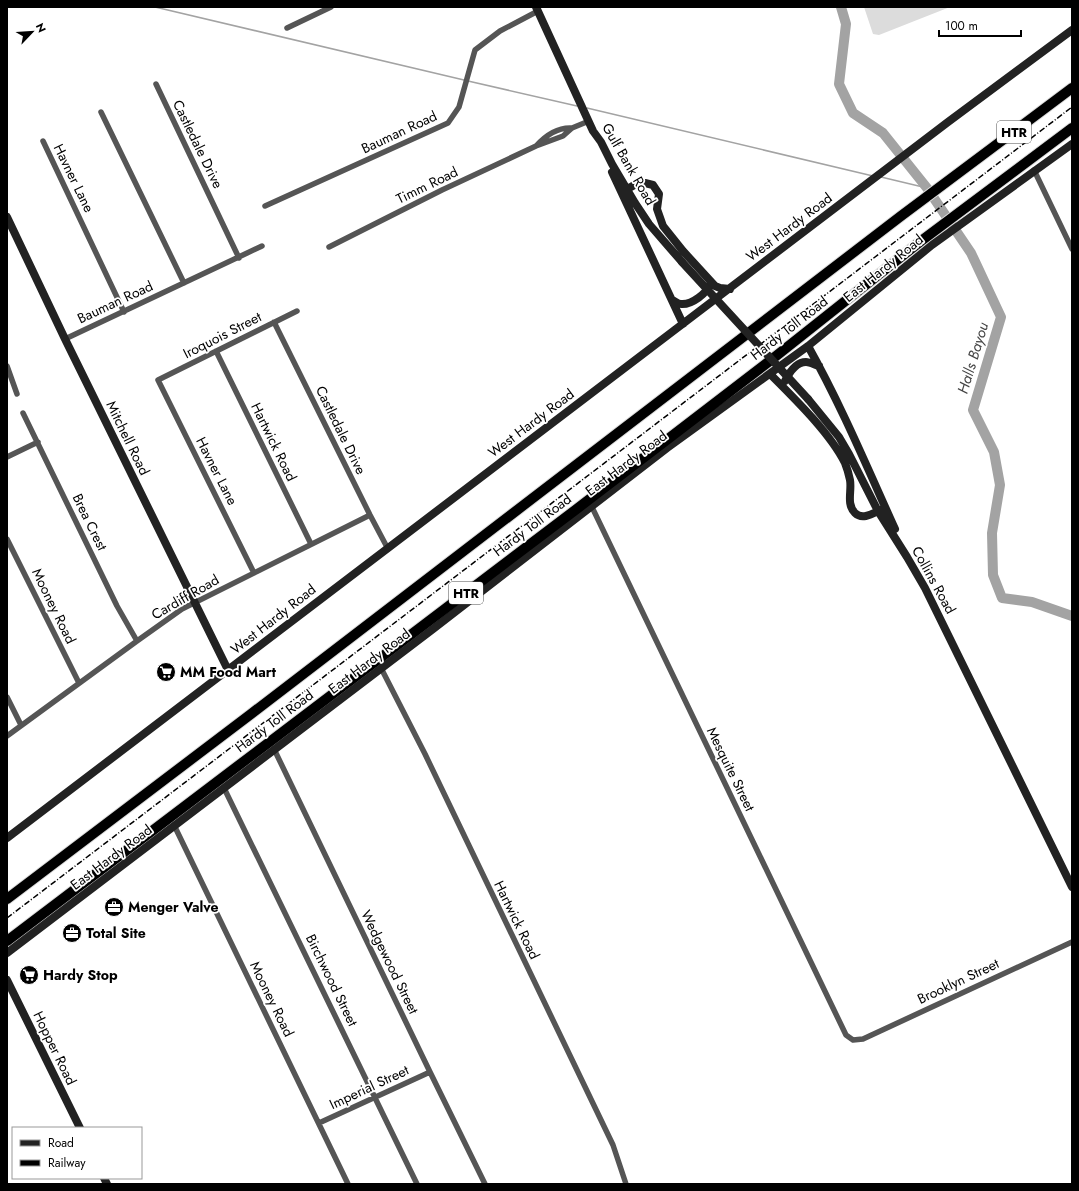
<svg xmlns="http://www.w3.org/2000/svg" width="1079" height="1191" font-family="Jost,sans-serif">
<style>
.green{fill:#dcdcdc}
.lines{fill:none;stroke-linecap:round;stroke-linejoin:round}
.stream{stroke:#a3a3a3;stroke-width:1.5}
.river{stroke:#a3a3a3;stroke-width:10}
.highway-casing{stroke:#dbdbdb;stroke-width:12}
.street{stroke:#555;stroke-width:5.5}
.secondary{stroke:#222;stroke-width:8}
.highway{stroke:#000;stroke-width:10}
.rail{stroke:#000;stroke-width:1.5;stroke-dasharray:6 2 1 2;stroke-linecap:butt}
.secondary-bridge{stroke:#222;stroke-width:8}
.labels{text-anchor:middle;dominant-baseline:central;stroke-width:3.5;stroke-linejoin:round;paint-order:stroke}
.shield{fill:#fff;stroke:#4c4c4c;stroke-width:1}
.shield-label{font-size:13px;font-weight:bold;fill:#000}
.street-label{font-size:14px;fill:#000;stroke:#fff}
.poi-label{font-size:14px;font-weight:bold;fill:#000;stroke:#fff;text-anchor:start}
.water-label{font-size:15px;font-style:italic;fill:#444;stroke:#fff}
</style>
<rect width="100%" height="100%" fill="#fff"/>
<!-- green -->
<path class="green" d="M 864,7 L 950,7 L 879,35 L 873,34 Z"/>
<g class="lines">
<!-- stream -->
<path class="stream" d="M 155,7 L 464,80
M 468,81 L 577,106
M 587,108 L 873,176
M 881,177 L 927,188"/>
<!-- river -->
<path class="river" d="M 841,7 L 846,24 L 839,84 L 853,113 L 883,133 L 927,188 L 971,253 L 1001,317 L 973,410 L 994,452 L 1000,485 L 992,533 L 993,575 L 1002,598 L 1032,602 L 1072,616"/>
<!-- highway casing -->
<g class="highway-casing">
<path id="highway" d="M 7,899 L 251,714 L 901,216 L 1072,88
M 7,941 L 578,508 L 771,360 L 921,241 L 1072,128"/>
</g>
<!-- street -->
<path class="street" d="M 287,28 L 331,7
M 156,84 L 239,258
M 101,112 L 184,283
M 43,141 L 124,312
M 536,146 C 546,135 557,127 572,128
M 1034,170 L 1072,249
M 265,206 L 448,123 L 459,107 L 475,50 L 500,31 L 538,11
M 329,247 L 442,190 L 536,146 L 563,136 L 572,128 L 589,121
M 274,322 L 370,515 L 388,549
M 65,339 L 262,246
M 216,351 L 311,544
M 7,366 L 17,394
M 23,413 L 117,606 L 137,641
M 7,457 L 38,442
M 591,505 L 846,1035 L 853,1040 L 863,1039 L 1072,942
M 7,539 L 79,683
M 254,573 L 158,380 L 297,311
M 381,668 L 425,754 L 613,1145 L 626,1184
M 7,697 L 21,725
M 7,736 L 137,641 L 182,609 L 370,515
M 274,749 L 430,1072 L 485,1184
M 224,788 L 417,1184
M 174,825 L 348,1184
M 319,1123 L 430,1072"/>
<!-- secondary -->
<path class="secondary" d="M 536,7 L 593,131 L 601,142 L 612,164 L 635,203 L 649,224 L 682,262
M 612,172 L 683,324
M 624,191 L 636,184 L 645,183 L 653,185 L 659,194 L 657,209 L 663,226 L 683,251 L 715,286 L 720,288 L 730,289
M 7,217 L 65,339 L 228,670
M 672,300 C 675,301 678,304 681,304 C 692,305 707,293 710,284
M 808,346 C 841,405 867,467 895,529
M 770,374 C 794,398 830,433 845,463 C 847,468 849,475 850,480 C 852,491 846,504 855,513 C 863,521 875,512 883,509
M 785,381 C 789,373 796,362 806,362 C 810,362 815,365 819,366
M 808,399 L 839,437 L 849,454 L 878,511 L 907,557 L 925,588 L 1072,887
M 7,838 L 948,122 L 1072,30
M 7,953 L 433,629 L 667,448 L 808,346 L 932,245 L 1072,144
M 7,980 L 80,1128
M 104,1178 L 107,1184"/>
<!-- highway -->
<use href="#highway" class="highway"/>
<!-- rail -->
<path class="rail" d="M 7,918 L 1072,107"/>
<!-- secondary-bridge -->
<path class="secondary-bridge" d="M 682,262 L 808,399"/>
</g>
<!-- icons -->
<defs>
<g id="supermarket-disc" transform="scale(1)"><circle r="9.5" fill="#000" stroke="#fff"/><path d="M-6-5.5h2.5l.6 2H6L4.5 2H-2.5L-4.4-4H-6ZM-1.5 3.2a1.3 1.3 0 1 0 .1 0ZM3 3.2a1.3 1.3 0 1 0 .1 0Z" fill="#fff"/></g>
<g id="office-disc" transform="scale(1)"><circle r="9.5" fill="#000" stroke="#fff"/><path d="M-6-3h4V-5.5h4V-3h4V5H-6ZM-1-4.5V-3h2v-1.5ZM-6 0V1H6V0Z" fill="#fff"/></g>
</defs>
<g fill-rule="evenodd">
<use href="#supermarket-disc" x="166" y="672"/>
<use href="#office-disc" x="114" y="907"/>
<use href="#office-disc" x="72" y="933"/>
<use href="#supermarket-disc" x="29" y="975"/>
</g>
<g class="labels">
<!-- shield labels -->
<g class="shield">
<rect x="997" y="121" width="34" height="22" rx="3"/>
<rect x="449" y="582" width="34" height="22" rx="3"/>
</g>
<g class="shield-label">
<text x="1014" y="132">HTR</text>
<text x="466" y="593">HTR</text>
</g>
<!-- street labels -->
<g class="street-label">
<text transform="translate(399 132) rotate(-25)">Bauman Road</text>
<text transform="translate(198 144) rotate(64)">Castledale Drive</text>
<text transform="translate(629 164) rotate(60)">Gulf Bank Road</text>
<text transform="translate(74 178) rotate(64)">Havner Lane</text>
<text transform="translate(427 185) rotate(-26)">Timm Road</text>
<text transform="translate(789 227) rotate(-37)">West Hardy Road</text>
<text transform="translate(883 268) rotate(-39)">East Hardy Road</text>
<text transform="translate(115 302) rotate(-25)">Bauman Road</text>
<text transform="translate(789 328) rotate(-38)">Hardy Toll Road</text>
<text transform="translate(222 335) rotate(-27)">Iroquois Street</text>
<text transform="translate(531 423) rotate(-37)">West Hardy Road</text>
<text transform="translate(341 430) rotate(64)">Castledale Drive</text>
<text transform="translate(128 438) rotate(64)">Mitchell Road</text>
<text transform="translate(274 442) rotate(64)">Hartwick Road</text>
<text transform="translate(626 463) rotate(-37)">East Hardy Road</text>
<text transform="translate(217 471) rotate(63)">Havner Lane</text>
<text transform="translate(90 522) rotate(64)">Brea Crest</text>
<text transform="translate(532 525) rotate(-37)">Hardy Toll Road</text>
<text transform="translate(934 580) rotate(61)">Collins Road</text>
<text transform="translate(185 597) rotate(-30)">Cardiff Road</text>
<text transform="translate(54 606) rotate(64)">Mooney Road</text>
<text transform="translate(273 619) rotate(-38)">West Hardy Road</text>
<text transform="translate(369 661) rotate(-37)">East Hardy Road</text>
<text transform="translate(274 721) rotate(-37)">Hardy Toll Road</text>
<text transform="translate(731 769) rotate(64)">Mesquite Street</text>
<text transform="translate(111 857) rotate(-37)">East Hardy Road</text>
<text transform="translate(517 920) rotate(64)">Hartwick Road</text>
<text transform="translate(390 962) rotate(64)">Wedgewood Street</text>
<text transform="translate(332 980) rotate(64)">Birchwood Street</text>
<text transform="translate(958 981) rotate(-25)">Brooklyn Street</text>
<text transform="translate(272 999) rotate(64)">Mooney Road</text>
<text transform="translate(55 1048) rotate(64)">Hopper Road</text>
<text transform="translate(369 1087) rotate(-25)">Imperial Street</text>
</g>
<!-- poi labels -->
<g class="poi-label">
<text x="180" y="672">MM Food Mart</text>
<text x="128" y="907">Menger Valve</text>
<text x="86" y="933">Total Site</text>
<text x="43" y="975">Hardy Stop</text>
</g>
<!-- water labels -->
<g class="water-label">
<text transform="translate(973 358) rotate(-73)">Halls Bayou</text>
</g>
</g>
<!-- border -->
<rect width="1079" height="1191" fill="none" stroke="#000000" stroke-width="16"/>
<!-- legend -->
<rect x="12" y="1127" width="130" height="52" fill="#ffffff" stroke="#999999"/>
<rect x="20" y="1140" width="20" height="6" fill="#222222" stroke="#999999"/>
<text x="48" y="1147" font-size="12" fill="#000000">Road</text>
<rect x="20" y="1160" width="20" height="6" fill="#000000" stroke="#999999"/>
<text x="48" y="1167" font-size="12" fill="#000000">Railway</text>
<!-- north arrow -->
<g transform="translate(32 32) rotate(65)" stroke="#ffffff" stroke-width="3" paint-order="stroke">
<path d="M0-3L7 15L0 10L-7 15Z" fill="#000000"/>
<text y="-6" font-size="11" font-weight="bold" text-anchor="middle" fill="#000000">N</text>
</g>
<!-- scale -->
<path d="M939 30v6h82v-6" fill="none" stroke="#000000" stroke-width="2"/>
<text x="945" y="30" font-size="12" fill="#000000" stroke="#ffffff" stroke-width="3" paint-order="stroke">100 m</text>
</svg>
